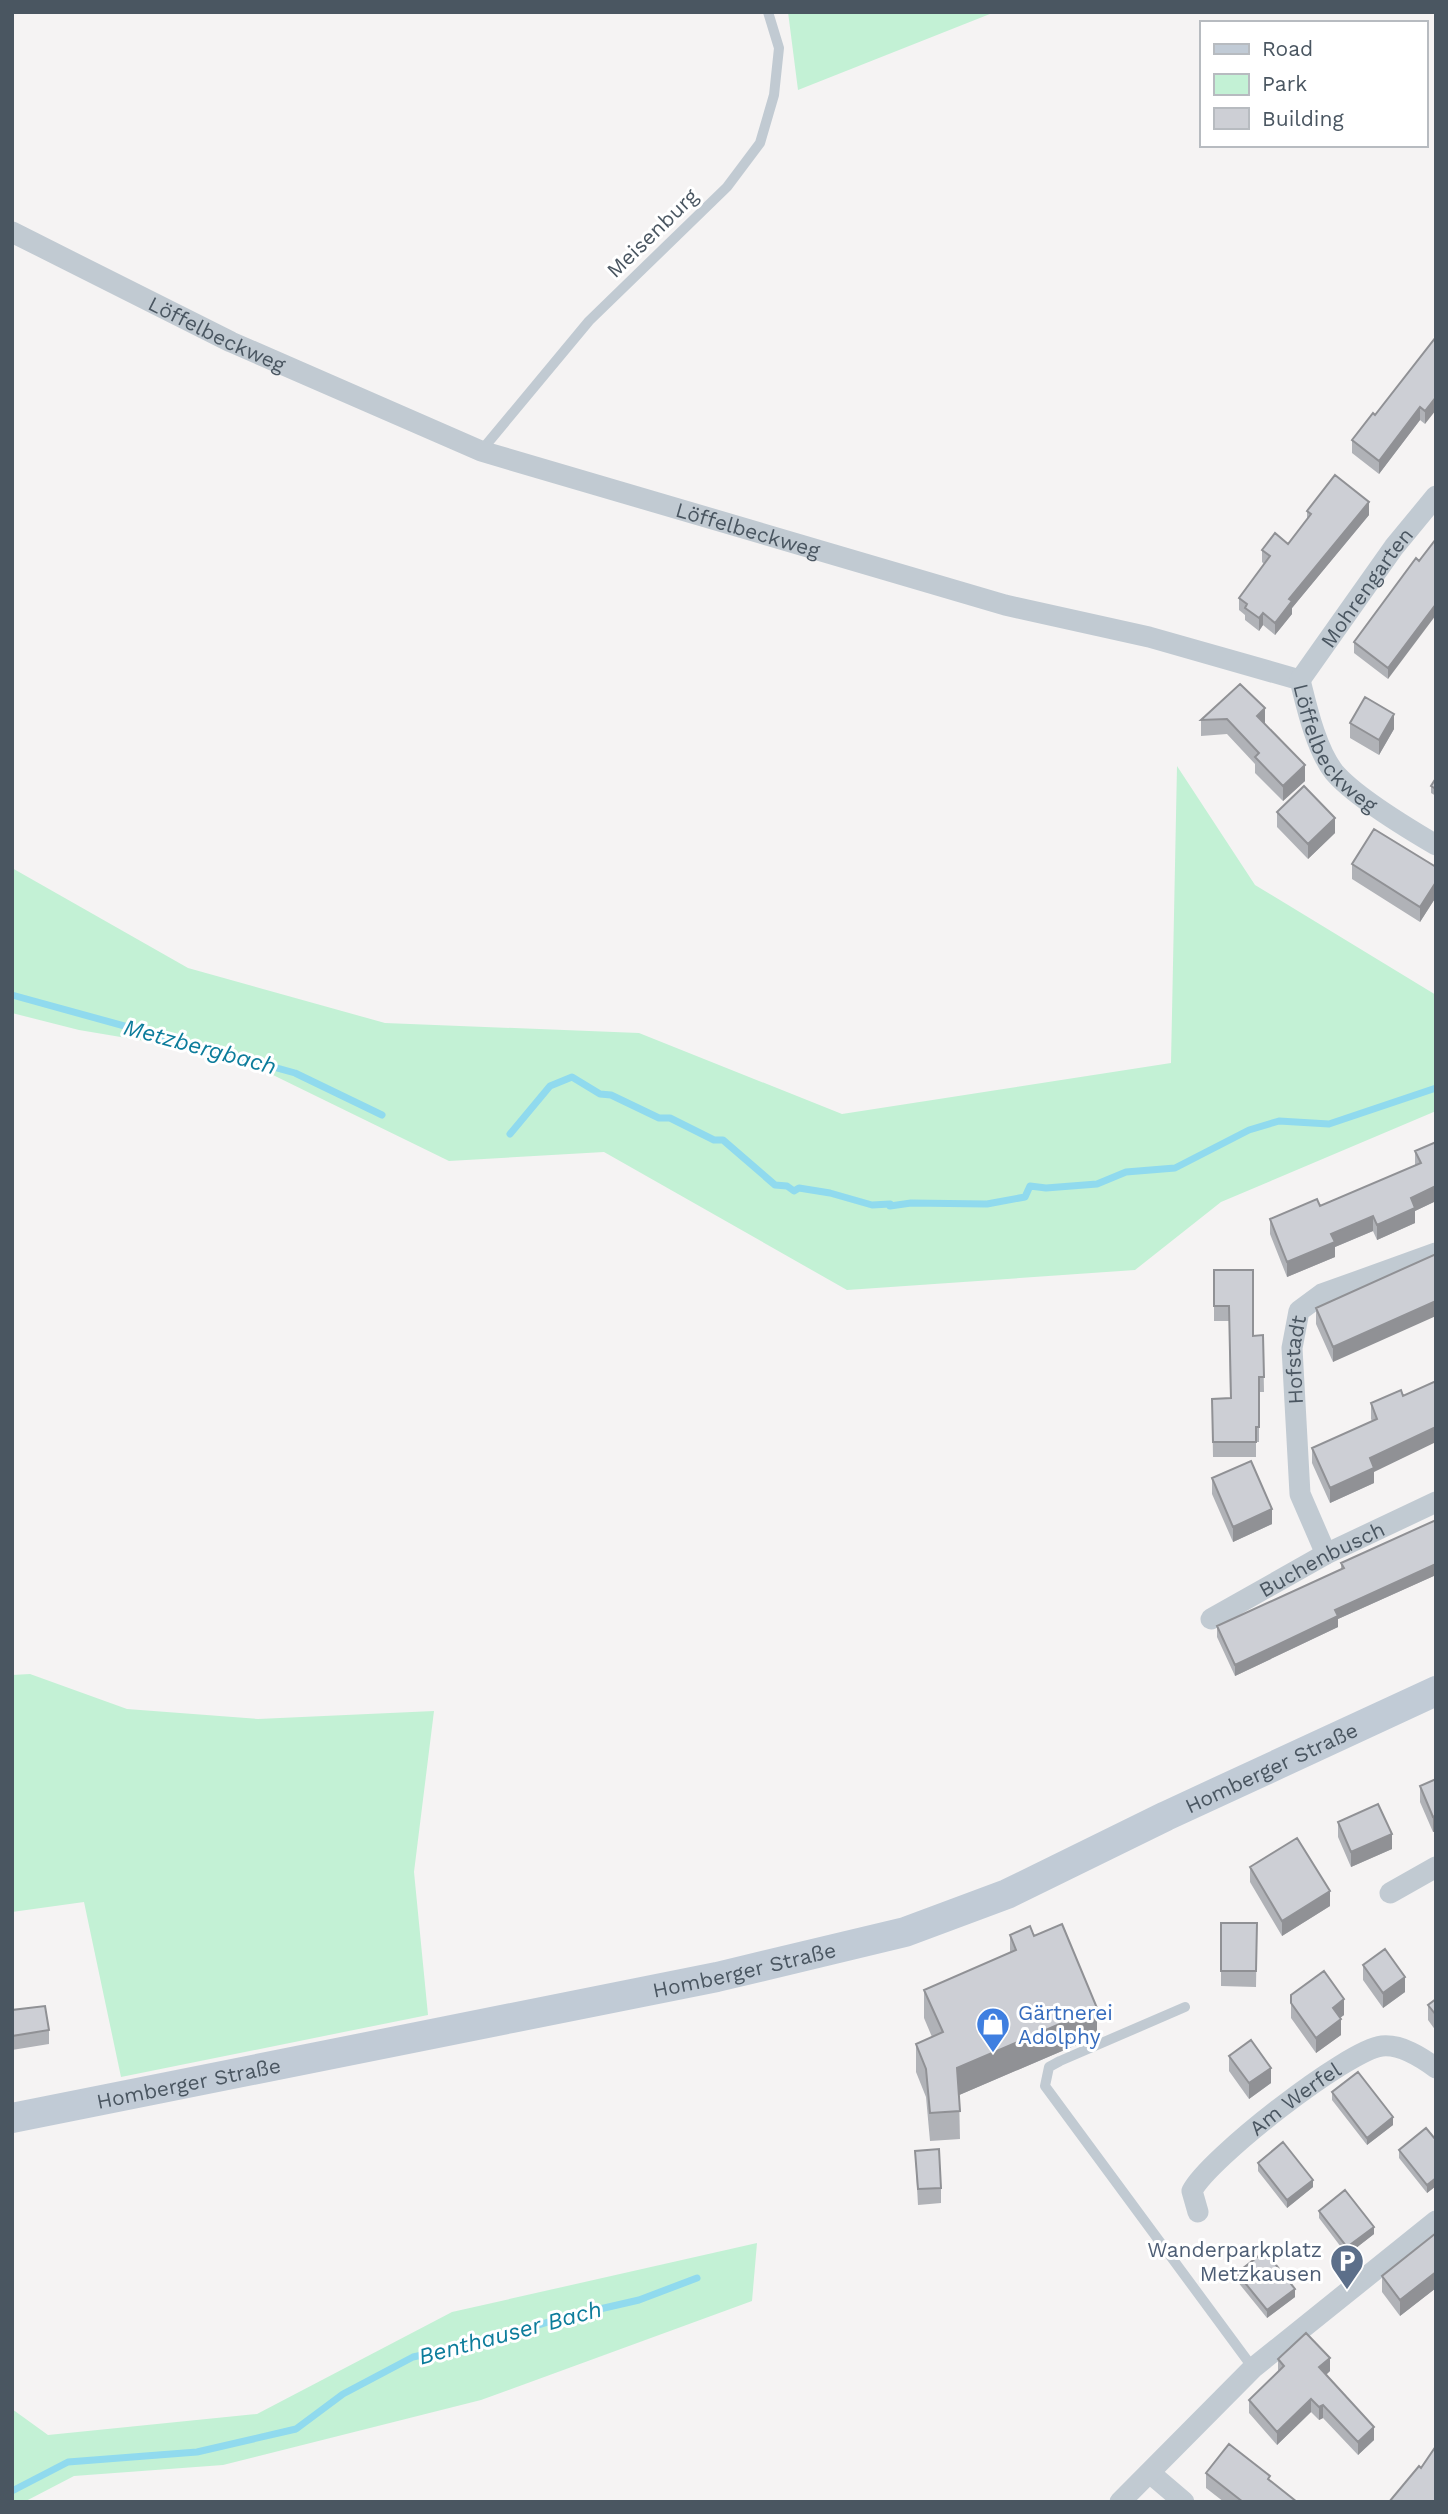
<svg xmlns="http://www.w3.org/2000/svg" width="1448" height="2514" font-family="'Work Sans',sans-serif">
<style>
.green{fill:#c3f1d5}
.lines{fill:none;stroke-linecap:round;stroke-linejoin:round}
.stream{stroke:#90daee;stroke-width:7}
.service{stroke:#c1cad2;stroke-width:10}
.minor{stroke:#c1cad2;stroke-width:21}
.secondary{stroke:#c1cbd6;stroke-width:30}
.wall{fill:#b0b2b7}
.shaded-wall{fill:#909195}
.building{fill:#cdcfd5;stroke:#909195;stroke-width:2}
.labels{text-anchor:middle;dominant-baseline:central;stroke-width:6;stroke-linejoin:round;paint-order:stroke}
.street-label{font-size:21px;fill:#4a5661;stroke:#fff}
.shop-label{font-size:21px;fill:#366cbe;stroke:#fff;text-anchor:start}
.service-label{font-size:21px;fill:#4e5e75;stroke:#fff;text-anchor:end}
.water-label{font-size:23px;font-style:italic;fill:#0c7c9b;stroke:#fff}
</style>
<rect width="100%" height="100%" fill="#f5f3f3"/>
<!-- green -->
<path class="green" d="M 788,12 L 995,12 L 798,90 Z
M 1177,766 L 1255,885 L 1436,995 L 1436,1111 L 1221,1202 L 1135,1270 L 847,1290 L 604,1152 L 449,1161 L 234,1056 L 79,1030 L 12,1013 L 12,868 L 188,968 L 385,1023 L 639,1033 L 842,1114 L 1171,1063 Z
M 30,1674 L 127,1709 L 258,1719 L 434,1711 L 414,1872 L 428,2015 L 121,2077 L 84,1902 L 12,1912 L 12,1675 Z
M 757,2243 L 752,2301 L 481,2400 L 223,2465 L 74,2476 L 24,2502 L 12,2502 L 12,2409 L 48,2435 L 257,2414 L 452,2312 Z"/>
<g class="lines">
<!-- stream -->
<path class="stream" d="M 12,995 L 295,1073 L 382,1115
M 510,1134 L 550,1086 L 572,1077 L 600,1094 L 611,1095 L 659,1118 L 670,1118 L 714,1140 L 723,1140 L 775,1185 L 787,1186 L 794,1191 L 799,1188 L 830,1193 L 872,1205 L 890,1204 L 890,1206 L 911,1203 L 987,1204 L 1025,1197 L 1030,1186 L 1046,1188 L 1097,1184 L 1126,1172 L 1175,1168 L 1249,1130 L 1279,1121 L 1329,1124 L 1436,1088
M 12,2491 L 68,2462 L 197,2452 L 296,2429 L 343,2394 L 413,2357 L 482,2342 L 565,2317 L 639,2300 L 697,2278"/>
<!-- service -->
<path class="service" d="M 481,451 L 589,321 L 727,187 L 760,143 L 774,95 L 779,48 L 768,12
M 1185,2007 L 1060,2061 L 1049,2067 L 1045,2086 L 1253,2368"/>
<!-- minor -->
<g class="minor">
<path id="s1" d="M 12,232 L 231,342 L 481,451 L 1005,605 L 1149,637 L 1300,680 C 1307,708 1316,749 1334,772 C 1355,797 1407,828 1436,845"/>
<path id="s2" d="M 1300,680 L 1394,547 L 1436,496"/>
<path id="s3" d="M 1326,1554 L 1300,1494 L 1292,1348 L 1299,1311 L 1322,1294 L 1436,1253"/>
<path id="s4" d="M 1211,1619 L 1326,1554 L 1436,1502"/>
<path d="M 1390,1893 L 1436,1867"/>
<path id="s5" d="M 1198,2212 L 1192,2191 C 1208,2159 1347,2050 1382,2046 C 1401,2044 1421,2057 1436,2068"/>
<path d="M 1150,2473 L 1184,2502"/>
<path d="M 1120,2502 L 1253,2368 L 1436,2221"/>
</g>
<!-- secondary -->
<path class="secondary" id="s6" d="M 12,2118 L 717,1977 L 905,1932 L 1007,1894 L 1166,1816 L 1436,1691"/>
</g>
<!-- wall -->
<path class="wall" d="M 1436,337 L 1425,424 L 1420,420 L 1379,474 L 1352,453 L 1352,440 L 1375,415 Z
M 1307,511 L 1369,515 L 1292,608 L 1292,614 L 1275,635 L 1263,625 L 1259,631 L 1245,620 L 1245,615 L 1239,610 L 1239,598 L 1264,564 L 1262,562 L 1262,550 L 1288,544 L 1307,519 Z
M 1419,561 L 1388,679 L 1354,653 L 1354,642 Z
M 1240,684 L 1265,724 L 1305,781 L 1283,801 L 1255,773 L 1255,764 L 1227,734 L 1201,736 L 1201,720 Z
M 1350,723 L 1394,729 L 1379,755 L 1350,738 Z
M 1436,778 L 1436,796 L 1431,793 L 1431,786 Z
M 1277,812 L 1335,833 L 1308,859 L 1277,827 Z
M 1352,864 L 1436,867 L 1436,897 L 1420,922 L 1352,879 Z
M 1436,1142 L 1436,1201 L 1415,1211 L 1415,1223 L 1377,1240 L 1373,1231 L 1335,1247 L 1335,1257 L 1287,1277 L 1270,1234 L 1270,1219 L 1320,1206 L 1415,1166 L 1415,1151 Z
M 1436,1254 L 1333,1362 L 1316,1324 L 1316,1308 Z
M 1214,1270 L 1253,1336 L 1263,1335 L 1264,1392 L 1259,1392 L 1259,1442 L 1256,1442 L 1256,1457 L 1213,1457 L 1212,1399 L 1230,1398 L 1229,1321 L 1214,1321 Z
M 1401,1390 L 1374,1472 L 1374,1483 L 1330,1503 L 1312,1463 L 1312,1448 L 1372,1421 L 1371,1419 L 1371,1403 Z
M 1212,1478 L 1272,1524 L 1233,1542 L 1212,1494 Z
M 1436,1520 L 1436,1575 L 1338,1619 L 1338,1627 L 1235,1676 L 1217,1637 L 1217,1626 L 1341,1570 L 1341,1563 Z
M 1436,1779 L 1436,1831 L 1433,1832 L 1420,1802 L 1420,1786 Z
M 1338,1822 L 1392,1849 L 1351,1867 L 1338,1837 Z
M 1250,1867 L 1330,1906 L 1282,1936 L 1250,1882 Z
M 1221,1923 L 1257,1923 L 1256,1987 L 1221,1986 Z
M 1010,1935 L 1034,1936 L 1097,2036 L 959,2095 L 960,2139 L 930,2141 L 926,2097 L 916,2072 L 916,2044 L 932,2037 L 924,2018 L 924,1990 L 1010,1953 Z
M 1363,1965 L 1405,1992 L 1383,2008 L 1363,1980 Z
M 1291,1995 L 1344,2015 L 1340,2018 L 1341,2035 L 1316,2053 L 1291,2018 Z
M 1436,1999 L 1436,2031 L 1428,2020 L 1428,2005 Z
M 12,2010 L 49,2030 L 49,2044 L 12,2050 Z
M 1229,2056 L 1271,2083 L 1249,2099 L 1229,2071 Z
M 1332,2092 L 1393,2125 L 1367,2145 L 1332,2100 Z
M 1436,2140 L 1436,2186 L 1427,2193 L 1399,2158 L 1399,2150 Z
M 915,2151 L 941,2188 L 941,2203 L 918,2205 Z
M 1258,2163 L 1313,2187 L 1287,2208 L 1258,2171 Z
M 1319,2211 L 1374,2234 L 1347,2255 L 1319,2218 Z
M 1436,2233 L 1436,2288 L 1400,2316 L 1382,2292 L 1382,2276 Z
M 1237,2273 L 1295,2297 L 1267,2318 L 1237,2281 Z
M 1278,2359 L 1330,2371 L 1326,2375 L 1374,2440 L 1358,2455 L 1323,2418 L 1319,2420 L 1311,2412 L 1277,2445 L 1249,2413 L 1249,2400 L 1278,2371 Z
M 1206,2473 L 1270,2481 L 1297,2502 L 1224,2502 L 1206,2488 Z"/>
<!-- shaded-wall -->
<path class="shaded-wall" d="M 1436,397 L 1436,410 L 1425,424 L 1425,411 Z
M 1420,407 L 1420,420 L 1379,474 L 1379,461 Z
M 1369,502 L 1369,515 L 1292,608 L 1292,614 L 1275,635 L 1275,623 L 1289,599 Z
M 1436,604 L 1436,615 L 1388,679 L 1388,668 Z
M 1263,613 L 1263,625 L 1259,631 L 1259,618 Z
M 1265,708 L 1265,724 L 1257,716 Z
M 1394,714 L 1394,729 L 1379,755 L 1379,740 Z
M 1305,765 L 1305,781 L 1283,801 L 1283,786 Z
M 1335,818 L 1335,833 L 1308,859 L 1308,844 Z
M 1436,882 L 1436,897 L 1420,922 L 1420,907 Z
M 1436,1186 L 1436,1201 L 1415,1211 L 1415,1223 L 1377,1240 L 1377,1225 L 1411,1198 Z
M 1373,1216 L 1373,1231 L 1335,1247 L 1335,1257 L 1287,1277 L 1287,1262 L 1331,1234 Z
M 1436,1301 L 1436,1316 L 1333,1362 L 1333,1347 Z
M 1436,1427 L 1436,1442 L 1374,1472 L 1374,1483 L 1330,1503 L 1330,1488 L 1370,1458 Z
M 1272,1509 L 1272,1524 L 1233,1542 L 1233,1527 Z
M 1436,1564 L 1436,1575 L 1338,1619 L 1338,1627 L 1235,1676 L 1235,1665 L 1335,1610 Z
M 1436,1816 L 1436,1831 L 1433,1832 L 1433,1817 Z
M 1392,1834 L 1392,1849 L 1351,1867 L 1351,1852 Z
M 1330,1891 L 1330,1906 L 1282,1936 L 1282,1921 Z
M 1405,1977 L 1405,1992 L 1383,2008 L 1383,1993 Z
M 1344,1999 L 1344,2015 L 1333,2023 L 1333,2008 Z
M 1097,2008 L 1097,2036 L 957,2096 L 957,2068 Z
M 1341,2019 L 1341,2035 L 1316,2053 L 1316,2038 Z
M 1271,2068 L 1271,2083 L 1249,2099 L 1249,2083 Z
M 1393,2117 L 1393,2125 L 1367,2145 L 1367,2138 Z
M 1436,2178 L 1436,2186 L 1427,2193 L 1427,2185 Z
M 1313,2180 L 1313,2187 L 1287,2208 L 1287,2200 Z
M 1374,2227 L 1374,2234 L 1347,2255 L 1347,2247 Z
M 1436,2272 L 1436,2288 L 1400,2316 L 1400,2300 Z
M 1295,2289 L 1295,2297 L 1267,2318 L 1267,2310 Z
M 1330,2358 L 1330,2371 L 1319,2381 L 1319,2367 Z
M 1311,2399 L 1311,2412 L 1277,2445 L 1277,2432 Z
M 1323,2405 L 1323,2418 L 1319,2420 L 1319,2407 Z
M 1374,2427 L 1374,2440 L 1358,2455 L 1358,2442 Z"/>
<!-- building -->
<path class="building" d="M 1436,337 L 1436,397 L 1425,411 L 1420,407 L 1379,461 L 1352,440 L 1373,413 L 1375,415 Z
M 1335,475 L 1369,502 L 1289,599 L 1292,601 L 1275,623 L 1263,613 L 1259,618 L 1245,608 L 1247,604 L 1239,598 L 1270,556 L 1262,550 L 1275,533 L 1288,544 L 1311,514 L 1307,511 Z
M 1436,539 L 1436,604 L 1388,668 L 1354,642 L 1416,558 L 1419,561 Z
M 1240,684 L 1265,708 L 1257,716 L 1305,765 L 1283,786 L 1255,757 L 1259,753 L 1227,719 L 1201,720 Z
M 1365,697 L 1394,714 L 1379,740 L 1350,723 Z
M 1436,778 L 1436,789 L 1431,786 Z
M 1304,786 L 1335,818 L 1308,844 L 1277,812 Z
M 1374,829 L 1436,867 L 1436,882 L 1420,907 L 1352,864 Z
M 1436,1142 L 1436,1186 L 1411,1198 L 1415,1208 L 1377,1225 L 1373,1216 L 1331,1234 L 1335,1242 L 1287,1262 L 1270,1219 L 1317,1199 L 1320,1206 L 1421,1163 L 1415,1151 Z
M 1436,1254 L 1436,1301 L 1333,1347 L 1316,1308 Z
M 1214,1270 L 1253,1270 L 1253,1336 L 1263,1335 L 1264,1377 L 1259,1377 L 1259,1427 L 1256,1427 L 1256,1442 L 1213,1442 L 1212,1399 L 1231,1398 L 1229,1306 L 1214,1306 Z
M 1436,1381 L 1436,1427 L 1370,1458 L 1374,1468 L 1330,1488 L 1312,1448 L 1377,1419 L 1371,1403 L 1401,1390 L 1403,1396 Z
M 1251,1461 L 1272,1509 L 1233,1527 L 1212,1478 Z
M 1436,1520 L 1436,1564 L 1335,1610 L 1338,1616 L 1235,1665 L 1217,1626 L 1344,1568 L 1341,1563 Z
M 1436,1779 L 1436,1816 L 1433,1817 L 1420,1786 Z
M 1378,1804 L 1392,1834 L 1351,1852 L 1338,1822 Z
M 1297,1838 L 1330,1891 L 1282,1921 L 1250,1867 Z
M 1221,1923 L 1257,1923 L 1256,1971 L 1221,1971 Z
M 1062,1924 L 1097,2008 L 957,2068 L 960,2111 L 930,2113 L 926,2069 L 916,2044 L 943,2032 L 924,1990 L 1016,1950 L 1010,1935 L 1030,1926 L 1034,1936 Z
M 1385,1949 L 1405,1977 L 1383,1993 L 1363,1965 Z
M 1324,1971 L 1344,1999 L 1333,2008 L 1341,2019 L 1316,2038 L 1291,2003 L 1291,1995 Z
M 1436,1999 L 1436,2015 L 1428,2005 Z
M 45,2006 L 49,2030 L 12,2036 L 12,2010 Z
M 1251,2040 L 1271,2068 L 1249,2083 L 1229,2056 Z
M 1358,2072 L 1393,2117 L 1367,2138 L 1332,2092 Z
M 1426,2128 L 1436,2140 L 1436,2178 L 1427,2185 L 1399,2150 Z
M 1283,2142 L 1313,2180 L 1287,2200 L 1258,2163 Z
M 939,2149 L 941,2188 L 918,2189 L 915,2151 Z
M 1345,2190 L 1374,2227 L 1347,2247 L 1319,2211 Z
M 1436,2233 L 1436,2272 L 1400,2300 L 1382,2276 Z
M 1265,2251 L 1295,2289 L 1267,2310 L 1237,2273 Z
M 1306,2333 L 1330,2358 L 1319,2367 L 1374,2427 L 1358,2442 L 1323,2405 L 1319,2407 L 1311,2399 L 1277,2432 L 1249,2400 L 1284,2366 L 1278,2359 Z
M 1229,2444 L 1270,2476 L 1268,2479 L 1297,2502 L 1243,2502 L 1206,2473 Z
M 1436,2446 L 1436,2502 L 1389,2502 L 1419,2466 L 1421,2468 Z"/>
<!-- icons -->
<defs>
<g id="shop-pin" transform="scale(1.75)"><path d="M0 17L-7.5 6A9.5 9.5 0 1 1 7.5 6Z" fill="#3f7fe0" stroke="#fff"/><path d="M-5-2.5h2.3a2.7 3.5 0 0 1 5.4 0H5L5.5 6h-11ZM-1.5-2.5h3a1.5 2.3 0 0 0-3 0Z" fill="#fff"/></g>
<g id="parking-pin" transform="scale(1.75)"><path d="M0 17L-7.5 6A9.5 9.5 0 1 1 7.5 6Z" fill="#5c6f8a" stroke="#fff"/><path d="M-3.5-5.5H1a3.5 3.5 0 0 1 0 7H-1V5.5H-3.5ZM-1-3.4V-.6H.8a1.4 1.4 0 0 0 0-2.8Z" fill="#fff"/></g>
</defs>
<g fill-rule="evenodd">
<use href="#shop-pin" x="993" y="2024"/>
<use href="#parking-pin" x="1347" y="2261"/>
</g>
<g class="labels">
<!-- street labels -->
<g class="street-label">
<text transform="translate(652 233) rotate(-44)">Meisenburg</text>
<text stroke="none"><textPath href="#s1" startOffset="229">Löffelbeckweg</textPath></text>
<text stroke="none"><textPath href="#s1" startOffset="796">Löffelbeckweg</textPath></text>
<text stroke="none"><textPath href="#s2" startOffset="114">Mohrengarten</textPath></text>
<text stroke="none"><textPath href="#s1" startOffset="1447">Löffelbeckweg</textPath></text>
<text stroke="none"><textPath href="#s3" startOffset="200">Hofstadt</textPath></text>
<text stroke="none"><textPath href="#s4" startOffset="126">Buchenbusch</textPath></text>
<text stroke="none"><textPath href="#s6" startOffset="1314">Homberger Straße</textPath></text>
<text stroke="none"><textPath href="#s6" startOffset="747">Homberger Straße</textPath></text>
<text stroke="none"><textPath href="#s6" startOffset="180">Homberger Straße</textPath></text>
<text stroke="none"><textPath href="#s5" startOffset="161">Am Werfel</textPath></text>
</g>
<!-- shop labels -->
<g class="shop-label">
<text x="1018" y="2012">Gärtnerei<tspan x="1018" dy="24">Adolphy</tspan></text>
</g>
<!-- service labels -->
<g class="service-label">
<text x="1322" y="2249">Wanderparkplatz<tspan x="1322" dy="24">Metzkausen</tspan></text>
</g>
<!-- water labels -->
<g class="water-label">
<text transform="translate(200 1047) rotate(15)">Metzbergbach</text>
<text transform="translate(510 2333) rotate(-15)">Benthauser Bach</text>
</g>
</g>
<!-- border -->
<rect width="1448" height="2514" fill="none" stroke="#4a5661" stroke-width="28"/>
<!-- legend -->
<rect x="1200" y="21" width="228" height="126" fill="#ffffff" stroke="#b7bbc0" stroke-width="2"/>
<rect x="1214" y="44" width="35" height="10" fill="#c1cbd6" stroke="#b7bbc0" stroke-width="2"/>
<text x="1262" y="56" font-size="21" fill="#4a5661">Road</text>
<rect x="1214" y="74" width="35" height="21" fill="#c3f1d5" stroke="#b7bbc0" stroke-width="2"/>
<text x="1262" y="91" font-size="21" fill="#4a5661">Park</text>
<rect x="1214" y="108" width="35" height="21" fill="#cdcfd5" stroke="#b7bbc0" stroke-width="2"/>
<text x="1262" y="126" font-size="21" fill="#4a5661">Building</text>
</svg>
